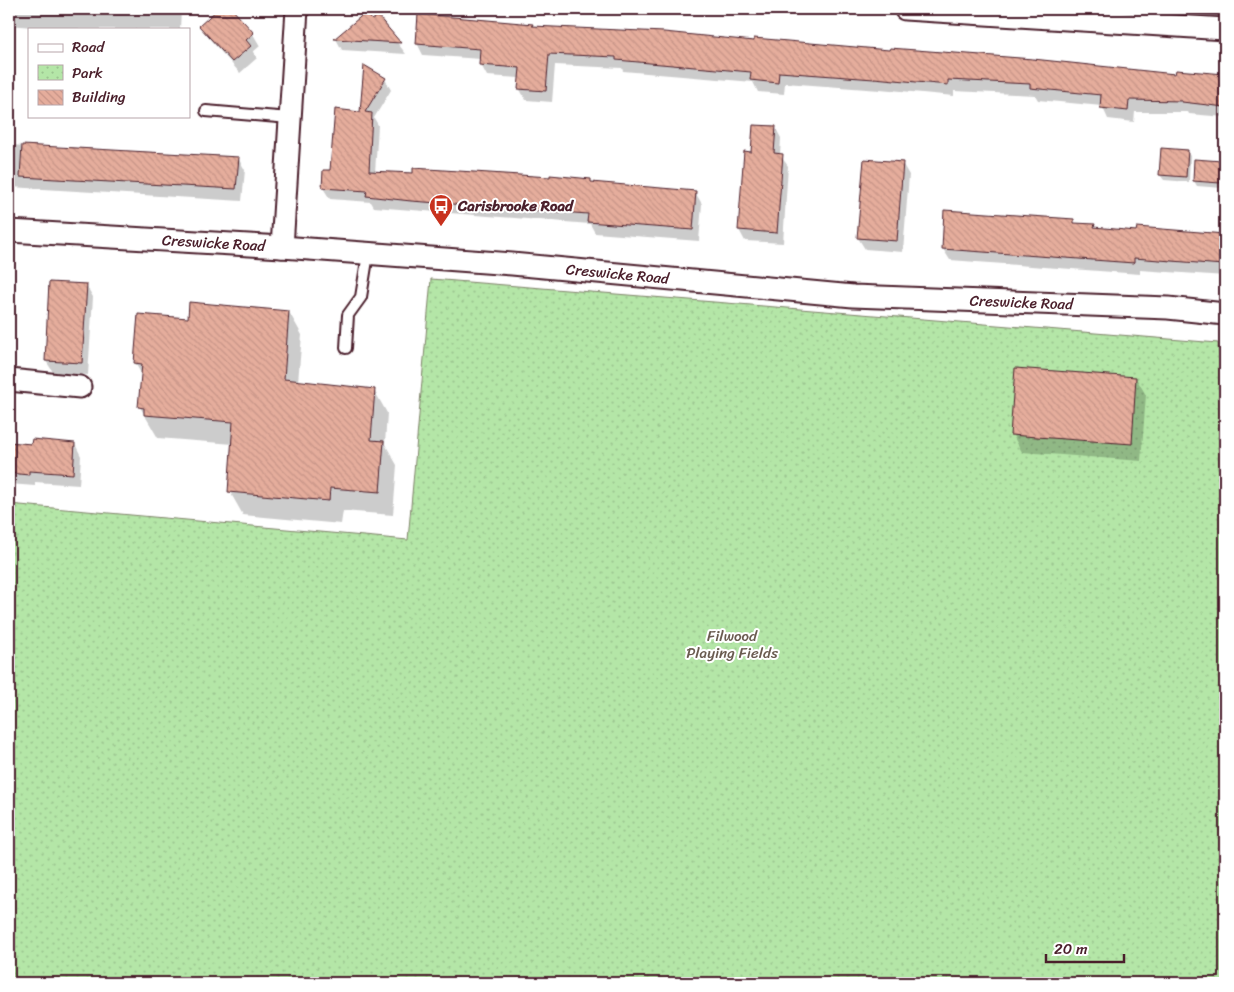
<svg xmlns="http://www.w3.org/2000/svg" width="1234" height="992" font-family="Sriracha,sans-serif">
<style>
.park{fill:url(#park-dots);stroke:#7f8269}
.shadow{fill:#0003}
.building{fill:url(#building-back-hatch);stroke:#4a1f2b}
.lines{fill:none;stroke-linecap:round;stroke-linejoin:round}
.lane-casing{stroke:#4a1f2b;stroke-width:14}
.street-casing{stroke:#4a1f2b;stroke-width:25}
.lane{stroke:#fff;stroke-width:10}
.street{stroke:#fff;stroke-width:21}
.labels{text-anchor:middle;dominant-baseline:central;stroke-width:4;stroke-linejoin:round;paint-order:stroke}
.poi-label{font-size:15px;font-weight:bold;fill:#4a1f2b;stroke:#fff;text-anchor:start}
.street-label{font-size:15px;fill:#4a1f2b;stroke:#fff}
.park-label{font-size:15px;fill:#6a5b50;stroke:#fff}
</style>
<defs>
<pattern id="park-dots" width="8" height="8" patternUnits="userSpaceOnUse" patternTransform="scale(1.25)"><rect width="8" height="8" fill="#b4e6a7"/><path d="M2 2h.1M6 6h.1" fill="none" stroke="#9cc590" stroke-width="1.8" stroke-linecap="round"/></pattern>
<pattern id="building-back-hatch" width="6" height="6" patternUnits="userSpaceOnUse" patternTransform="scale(1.25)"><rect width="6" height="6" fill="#e5ad9c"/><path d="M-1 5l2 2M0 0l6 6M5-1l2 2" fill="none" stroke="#c69487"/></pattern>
</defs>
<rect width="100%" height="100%" fill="#fff"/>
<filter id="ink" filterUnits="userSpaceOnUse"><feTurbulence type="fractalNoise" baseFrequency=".02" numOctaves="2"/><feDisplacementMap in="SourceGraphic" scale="10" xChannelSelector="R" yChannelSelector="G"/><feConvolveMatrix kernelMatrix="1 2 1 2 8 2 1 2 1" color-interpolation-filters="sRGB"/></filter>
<g filter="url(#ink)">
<!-- park -->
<path class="park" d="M 431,279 L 1218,343 L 1225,410 L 1225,983 L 9,983 L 9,504 L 408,540 Z"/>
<!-- shadow -->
<path class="shadow" d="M 9,9 L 181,9 L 181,10 L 180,29 L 55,29 L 9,25 Z
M 231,9 L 253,34 L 260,46 L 253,52 L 257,58 L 240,73 L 208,37 L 201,26 Z
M 377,17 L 406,54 L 342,50 L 336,39 Z
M 532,25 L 533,28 L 1177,75 L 1177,71 L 1225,76 L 1225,117 L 1189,114 L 1188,112 L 1135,112 L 1134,122 L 1108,119 L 1102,106 L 1038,100 L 1035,95 L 954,91 L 954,96 L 880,89 L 880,90 L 785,83 L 784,94 L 758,92 L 753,82 L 623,71 L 622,68 L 555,65 L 552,102 L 526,100 L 519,88 L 520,78 L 487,76 L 481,65 L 481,59 L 423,55 L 417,43 Z
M 385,79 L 391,90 L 374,118 L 378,125 L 375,173 L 590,180 L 592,183 L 695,192 L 702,204 L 699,241 L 595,233 L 590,224 L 374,207 L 371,202 L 330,199 L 323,188 L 361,113 Z
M 775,127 L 781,138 L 780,155 L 788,166 L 783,243 L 745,241 L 739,230 L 752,153 Z
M 9,145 L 238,158 L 245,170 L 242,201 L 10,187 L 9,191 Z
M 1187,151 L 1190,156 L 1189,182 L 1164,180 L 1160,175 Z
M 1221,162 L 1224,168 L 1222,188 L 1197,186 L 1194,181 Z
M 902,163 L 909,175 L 903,252 L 865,249 L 858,238 Z
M 1073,220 L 1075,224 L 1094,225 L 1096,229 L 1224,235 L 1225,276 L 1140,270 L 1140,274 L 950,260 L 943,249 Z
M 86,285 L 93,297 L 88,375 L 53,372 L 46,361 Z
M 289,312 L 302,335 L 298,382 L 374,390 L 387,413 L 385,444 L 397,465 L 393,515 L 343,511 L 341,524 L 243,515 L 230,492 L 233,444 L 158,438 L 140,407 L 142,375 L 135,363 L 189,320 Z
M 1136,378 L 1146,395 L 1141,461 L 1022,452 L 1012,434 Z
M 9,443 L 75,444 L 81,456 L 79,485 L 35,482 L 35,486 L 9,484 Z"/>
<!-- building -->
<path class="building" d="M 218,9 L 232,9 L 254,33 L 246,40 L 251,46 L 232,62 L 199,26 Z
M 366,12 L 372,20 L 378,16 L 401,43 L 334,39 Z
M 418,14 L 533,24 L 532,26 L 664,32 L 754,41 L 754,38 L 889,50 L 890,48 L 1033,59 L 1175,74 L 1176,70 L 1225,74 L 1225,107 L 1182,102 L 1182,101 L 1129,100 L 1128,111 L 1100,108 L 1101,95 L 1030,88 L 1030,84 L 948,80 L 948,85 L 874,78 L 874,79 L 779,72 L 778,83 L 750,80 L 751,72 L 616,60 L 616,57 L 549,54 L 546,91 L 518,89 L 520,68 L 479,65 L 480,49 L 416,44 Z
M 364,65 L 386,78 L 365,112 L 372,113 L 369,171 L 413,173 L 413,168 L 550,177 L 550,175 L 591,179 L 591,182 L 696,191 L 693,230 L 587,222 L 588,214 L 411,201 L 366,196 L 367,191 L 322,188 L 323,170 L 330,170 L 335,109 L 360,112 Z
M 753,125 L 776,126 L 774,153 L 783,154 L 777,233 L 738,230 L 744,151 L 751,152 Z
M 22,145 L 239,157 L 236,189 L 20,177 Z
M 1161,148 L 1188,150 L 1186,177 L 1159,175 Z
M 864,159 L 903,162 L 897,241 L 857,238 Z
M 1194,159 L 1222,161 L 1220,183 L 1193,181 Z
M 944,210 L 1074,219 L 1074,223 L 1095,224 L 1094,227 L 1136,231 L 1137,227 L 1225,234 L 1223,265 L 1134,258 L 1134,263 L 942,249 Z
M 49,282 L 87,284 L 82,363 L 45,361 Z
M 189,302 L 289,311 L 284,379 L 375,389 L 371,440 L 384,441 L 380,492 L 330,488 L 329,501 L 228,492 L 233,422 L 144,415 L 144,408 L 138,407 L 142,364 L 134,363 L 138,314 L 188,318 Z
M 1015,368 L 1136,377 L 1132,444 L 1010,435 Z
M 32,439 L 75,443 L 73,474 L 29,471 L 29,475 L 9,473 L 9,442 L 31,444 Z"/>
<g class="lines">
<!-- lane casing -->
<g class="lane-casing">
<path id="lane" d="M 206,111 L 290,118
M 346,348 L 348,315 L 361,297 L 368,254"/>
</g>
<!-- street casing -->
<g class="street-casing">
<g id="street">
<path d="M 905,9 L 1225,29"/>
<path id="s1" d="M 9,231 L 282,247 L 512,264 L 853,296 L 1168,308 L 1225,314"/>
<path d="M 282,247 L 297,9"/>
<path d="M 9,380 L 80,387"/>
</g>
</g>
<!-- lane -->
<use href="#lane" class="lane"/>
<!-- street -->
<use href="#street" class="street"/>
</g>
</g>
<!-- icons -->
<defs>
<g id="bus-pin" transform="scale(1.25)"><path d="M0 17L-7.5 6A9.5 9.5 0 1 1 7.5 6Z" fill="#c8321e" stroke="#fff"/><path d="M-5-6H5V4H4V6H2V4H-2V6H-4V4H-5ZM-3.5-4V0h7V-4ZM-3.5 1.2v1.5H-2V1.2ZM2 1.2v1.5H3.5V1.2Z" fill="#fff"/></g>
</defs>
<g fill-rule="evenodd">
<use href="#bus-pin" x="441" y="206"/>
</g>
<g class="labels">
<!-- poi labels -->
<g class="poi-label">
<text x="458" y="206">Carisbrooke Road</text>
</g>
<!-- street labels -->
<g class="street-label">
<text stroke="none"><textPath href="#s1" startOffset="205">Creswicke Road</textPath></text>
<text stroke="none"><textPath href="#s1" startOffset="610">Creswicke Road</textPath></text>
<text stroke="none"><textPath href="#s1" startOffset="1015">Creswicke Road</textPath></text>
</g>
<!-- park labels -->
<g class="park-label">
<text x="732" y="636">Filwood<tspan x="732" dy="17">Playing Fields</tspan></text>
</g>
</g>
<!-- margin -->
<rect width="1234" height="992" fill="none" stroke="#fff" stroke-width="30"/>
<rect x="15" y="15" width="1204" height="962" fill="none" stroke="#4a1f2b" stroke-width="2" filter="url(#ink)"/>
<!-- legend -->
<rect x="28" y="28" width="162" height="90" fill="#ffffff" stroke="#b7a5aa"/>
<rect x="38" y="44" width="25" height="8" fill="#ffffff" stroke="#b7a5aa"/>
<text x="72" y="52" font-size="15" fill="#4a1f2b">Road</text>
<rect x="38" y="65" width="25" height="15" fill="url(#park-dots)" stroke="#b7a5aa"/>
<text x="72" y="78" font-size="15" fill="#4a1f2b">Park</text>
<rect x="38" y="90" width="25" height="15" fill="url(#building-back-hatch)" stroke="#b7a5aa"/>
<text x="72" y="102" font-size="15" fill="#4a1f2b">Building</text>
<!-- scale -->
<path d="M1046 954v8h78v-8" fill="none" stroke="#4a1f2b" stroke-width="2.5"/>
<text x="1054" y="954" font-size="15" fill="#4a1f2b" stroke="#ffffff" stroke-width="4" paint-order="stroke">20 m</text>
</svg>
